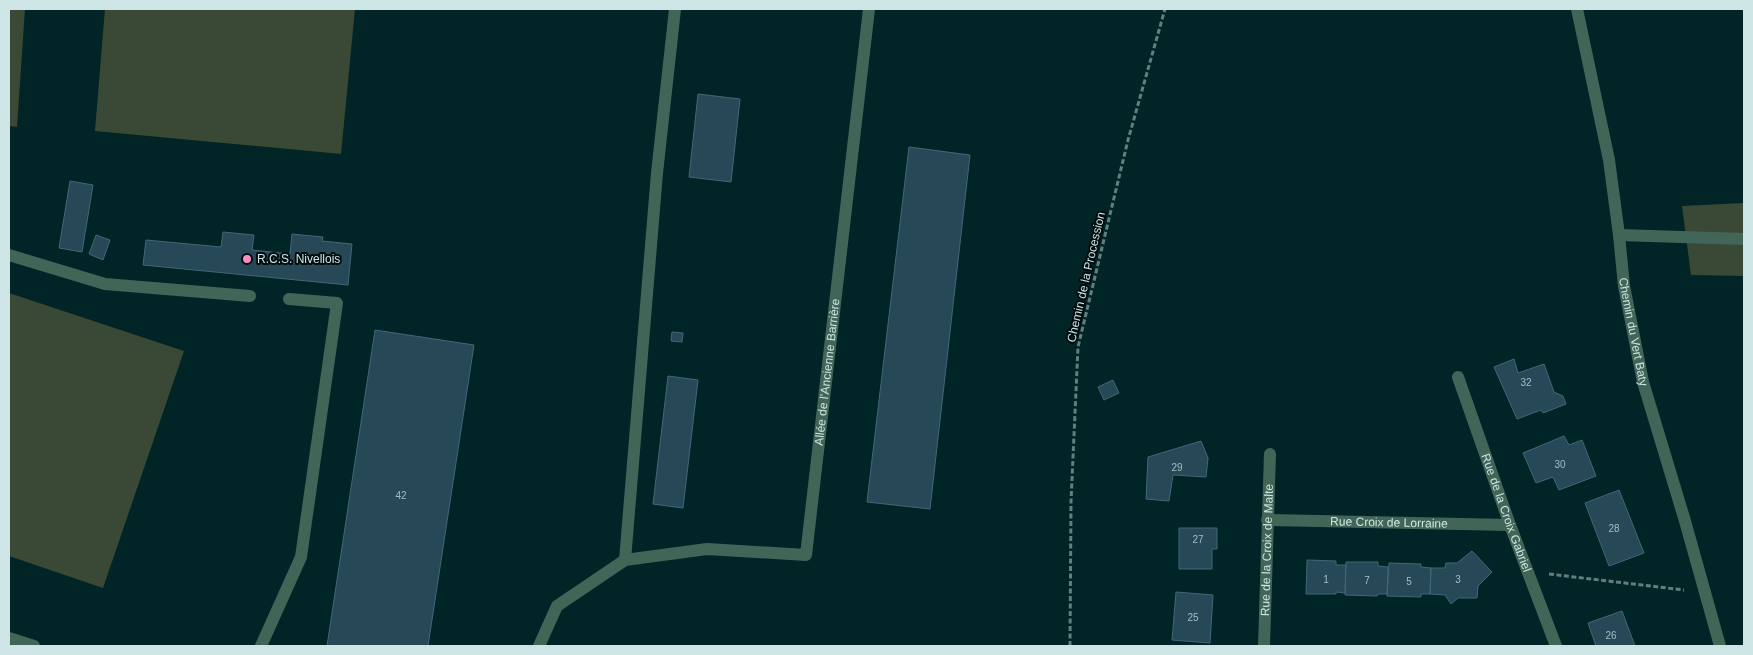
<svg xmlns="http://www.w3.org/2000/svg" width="1753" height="655" font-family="Helvetica,sans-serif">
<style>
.green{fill:#3a4935}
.building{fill:#264857;stroke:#436778}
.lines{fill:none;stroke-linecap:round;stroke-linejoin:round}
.path{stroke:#607f7f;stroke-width:3;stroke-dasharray:5 2.5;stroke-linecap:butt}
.minor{stroke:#416658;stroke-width:12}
.poi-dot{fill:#fb8fc5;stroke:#000c0d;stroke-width:2}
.labels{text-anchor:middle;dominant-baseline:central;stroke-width:4;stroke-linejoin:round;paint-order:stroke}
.number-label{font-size:10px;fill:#a3bec2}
.poi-label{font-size:12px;fill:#cde5e5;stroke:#000c0d;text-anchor:start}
.street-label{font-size:12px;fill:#cde5e5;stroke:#000c0d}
</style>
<rect width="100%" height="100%" fill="#012526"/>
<!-- green -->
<path class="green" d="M 9,9 L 25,9 L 17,127 L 9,126 Z
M 105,9 L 355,9 L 341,154 L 95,131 Z
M 1744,203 L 1744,276 L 1691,275 L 1682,206 Z
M 9,293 L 184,351 L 103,588 L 9,556 Z"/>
<!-- building -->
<path class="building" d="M 698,94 L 740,99 L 731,182 L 689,177 Z
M 909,147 L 970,155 L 930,509 L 867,502 Z
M 70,181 L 93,185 L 82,252 L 59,248 Z
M 223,232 L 254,235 L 252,250 L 290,254 L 292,234 L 323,237 L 322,241 L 352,244 L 348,285 L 143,265 L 146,240 L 221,247 Z
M 96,235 L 110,240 L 103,260 L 89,254 Z
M 375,330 L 474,345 L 428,646 L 327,646 Z
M 672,332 L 683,333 L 682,342 L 671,341 Z
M 1514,359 L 1518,373 L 1544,364 L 1554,392 L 1563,396 L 1566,404 L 1543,413 L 1541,410 L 1517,419 L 1494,367 Z
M 668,376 L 698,380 L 683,508 L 653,504 Z
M 1113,380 L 1119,393 L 1104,400 L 1098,387 Z
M 1564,436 L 1569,445 L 1582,440 L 1596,476 L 1559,490 L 1553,477 L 1536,483 L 1523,453 Z
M 1201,441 L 1208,458 L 1206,477 L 1173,475 L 1169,501 L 1146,499 L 1148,457 Z
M 1619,490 L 1644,553 L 1609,566 L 1585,503 Z
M 1179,528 L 1217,528 L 1217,549 L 1212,549 L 1212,569 L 1179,569 Z
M 1472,551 L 1492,572 L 1478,586 L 1477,598 L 1458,598 L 1451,604 L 1445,595 L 1430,594 L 1431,568 L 1445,568 L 1446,563 L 1457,563 Z
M 1307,560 L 1336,561 L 1336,565 L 1346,565 L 1345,593 L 1336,592 L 1336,594 L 1306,594 Z
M 1346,562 L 1378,562 L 1378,566 L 1388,567 L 1387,594 L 1378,594 L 1377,596 L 1345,595 Z
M 1389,563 L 1421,564 L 1421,567 L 1431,568 L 1430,594 L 1421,594 L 1421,597 L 1387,596 Z
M 1176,592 L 1213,595 L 1210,643 L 1172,640 Z
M 1622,611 L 1635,646 L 1596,646 L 1588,623 Z"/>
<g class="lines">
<!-- path -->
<path class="path" d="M 1549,574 L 1684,590
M 1070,646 L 1071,502 L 1078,347 L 1128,140 L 1165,9"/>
<!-- minor -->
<g class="minor">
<path id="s1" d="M 1577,9 L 1609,160 L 1619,235 L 1624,286 L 1643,382 L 1685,521 L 1720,646"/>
<path d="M 1619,235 L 1744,239"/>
<path d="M 9,255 L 105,284 L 250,296"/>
<path id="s2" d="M 1458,377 L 1510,525 L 1556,646"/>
<path id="s3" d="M 1267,520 L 1510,525"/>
<path d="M 625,560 L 657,173 L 675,9"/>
<path d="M 9,638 L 34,646"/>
<path d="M 261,646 L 301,557 L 337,303 L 289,299"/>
<path id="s4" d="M 539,646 L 557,606 L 625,560 L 707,549 L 806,555 L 869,9"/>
<path id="s5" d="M 1264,646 L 1270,454"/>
</g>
</g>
<!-- markers -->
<circle class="poi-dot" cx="247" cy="259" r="5"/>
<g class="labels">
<!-- number labels -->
<g class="number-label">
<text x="1526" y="382">32</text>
<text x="1560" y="464">30</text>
<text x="1177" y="467">29</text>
<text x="401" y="495">42</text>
<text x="1614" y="528">28</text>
<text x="1198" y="539">27</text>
<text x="1326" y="579">1</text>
<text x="1458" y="579">3</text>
<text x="1367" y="580">7</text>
<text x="1409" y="581">5</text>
<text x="1193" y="617">25</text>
<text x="1611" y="635">26</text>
</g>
<!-- poi labels -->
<g class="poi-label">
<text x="257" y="259">R.C.S. Nivellois</text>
</g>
<!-- street labels -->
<g class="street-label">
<text transform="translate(1086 277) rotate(-77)">Chemin de la Procession</text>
<text stroke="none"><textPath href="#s1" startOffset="328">Chemin du Vert Baty</textPath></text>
<text stroke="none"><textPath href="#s4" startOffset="492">Allée de l'Ancienne Barrière</textPath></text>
<text stroke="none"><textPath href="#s2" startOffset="144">Rue de la Croix Gabriel</textPath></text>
<text stroke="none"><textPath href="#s3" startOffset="122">Rue Croix de Lorraine</textPath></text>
<text stroke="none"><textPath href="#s5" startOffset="96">Rue de la Croix de Malte</textPath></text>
</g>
</g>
<!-- border -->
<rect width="1753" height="655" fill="none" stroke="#cde5e5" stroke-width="20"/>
</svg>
